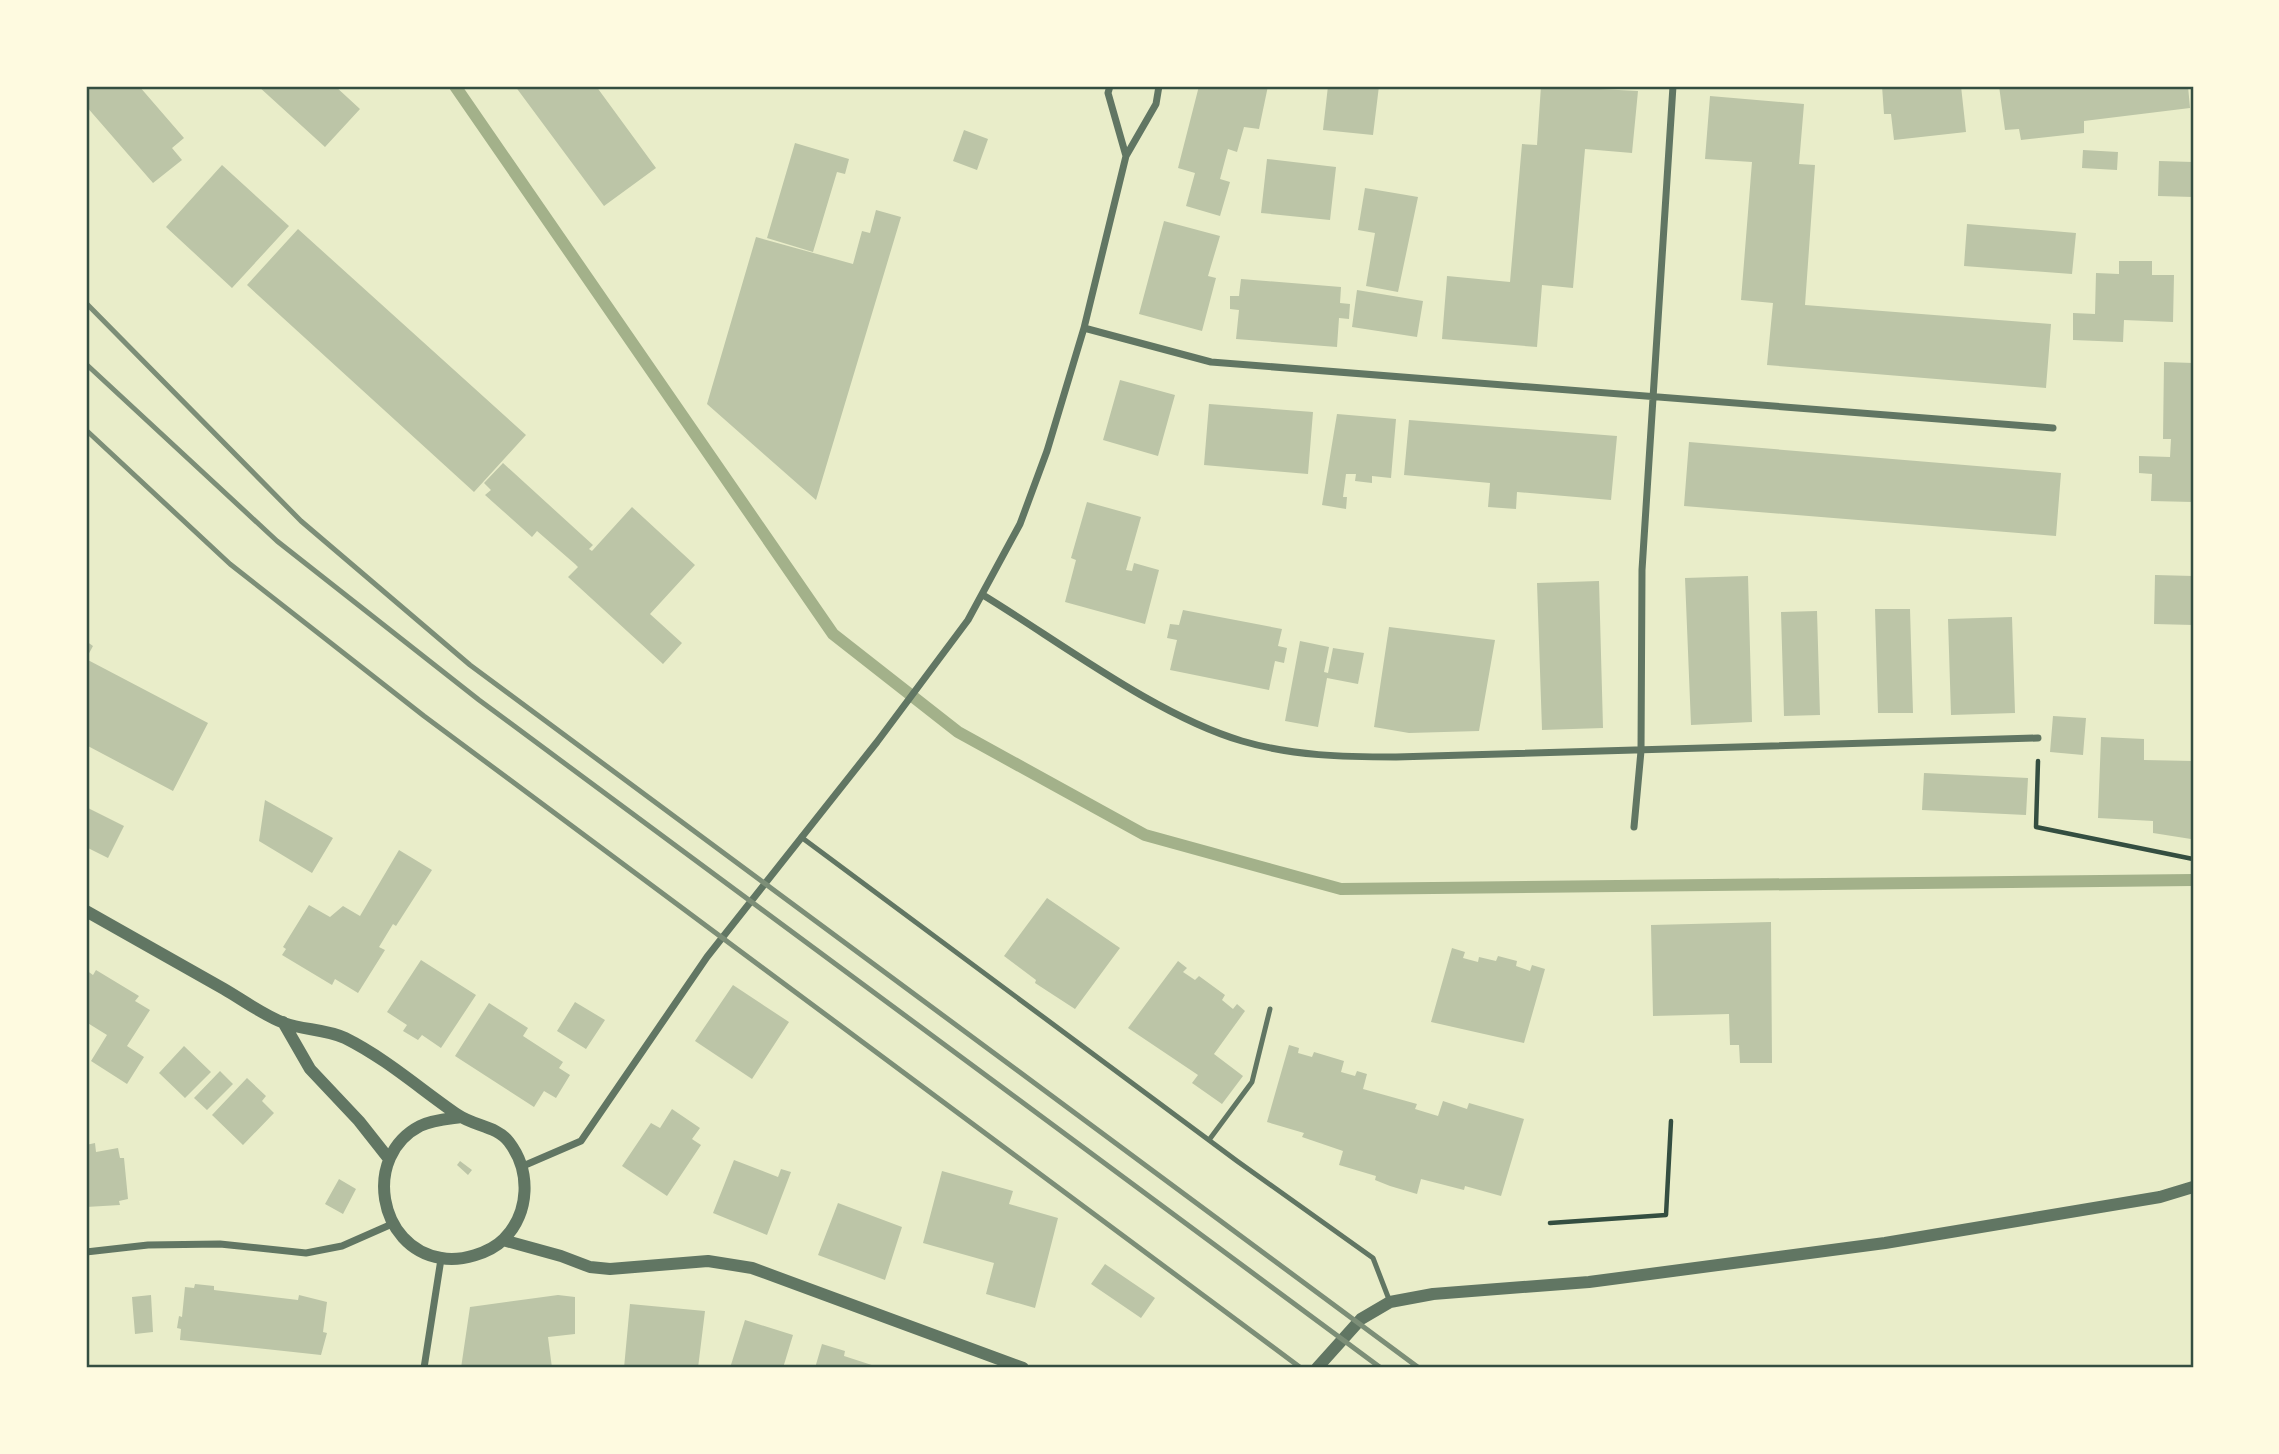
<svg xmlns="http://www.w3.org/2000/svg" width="2279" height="1454" font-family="Commissioner,sans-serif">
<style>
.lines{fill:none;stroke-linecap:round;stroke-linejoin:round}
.stream{stroke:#a3b18a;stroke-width:12}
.building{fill:#bcc5a7}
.path{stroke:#344e41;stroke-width:4.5}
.service{stroke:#617663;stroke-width:5}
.minor{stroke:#617663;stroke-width:7}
.tertiary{stroke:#617663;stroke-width:12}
.rail{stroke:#7c8e77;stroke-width:5}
.neatline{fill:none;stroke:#344e41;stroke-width:2.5}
</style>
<rect width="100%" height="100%" fill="#e9edc9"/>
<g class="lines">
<!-- stream -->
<path class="stream" d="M 455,86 L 833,634 L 958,732 L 1145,835 L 1341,889 L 2193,880"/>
</g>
<!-- building -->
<path class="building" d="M 86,86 L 139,86 L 184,138 L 172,148 L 182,160 L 153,183 L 86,106 Z
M 258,86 L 335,86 L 360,109 L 325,147 Z
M 515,86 L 596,86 L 656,168 L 604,206 Z
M 1199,86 L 1268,86 L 1259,129 L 1244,127 L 1237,152 L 1228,149 L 1220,179 L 1230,182 L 1220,216 L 1186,206 L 1195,173 L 1178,168 Z
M 1328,86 L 1379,86 L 1373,135 L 1323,130 Z
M 1541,86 L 1638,91 L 1632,153 L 1585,149 L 1573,288 L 1542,285 L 1537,347 L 1442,339 L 1447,276 L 1510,282 L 1522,144 L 1537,145 Z
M 1882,86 L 1961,86 L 1966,132 L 1894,140 L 1891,114 L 1884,114 Z
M 1999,86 L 2188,86 L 2190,108 L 2084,121 L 2084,133 L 2021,140 L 2019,129 L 2005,130 Z
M 1710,96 L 1804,104 L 1799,164 L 1815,165 L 1805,305 L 2051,324 L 2046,388 L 1767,365 L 1773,303 L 1741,300 L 1752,162 L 1705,159 Z
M 964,130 L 988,139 L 977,170 L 953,161 Z
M 795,143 L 849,159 L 845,174 L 837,172 L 813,252 L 767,238 Z
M 2083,150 L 2118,152 L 2117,170 L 2082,168 Z
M 1267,159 L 1336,167 L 1330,220 L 1261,213 Z
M 2159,161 L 2193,162 L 2193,197 L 2158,196 Z
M 222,165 L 289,226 L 232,288 L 166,227 Z
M 1365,188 L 1418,197 L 1398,292 L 1366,286 L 1375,233 L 1358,230 Z
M 876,210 L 901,217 L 816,500 L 707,404 L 756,237 L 853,264 L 862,231 L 870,233 Z
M 1164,221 L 1220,236 L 1208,276 L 1216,278 L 1202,331 L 1139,314 Z
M 1967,224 L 2076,233 L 2072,274 L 1964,266 Z
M 298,229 L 526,435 L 474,492 L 247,285 Z
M 2119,261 L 2152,261 L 2152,275 L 2174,275 L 2173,322 L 2124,320 L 2123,342 L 2073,340 L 2073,313 L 2095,314 L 2096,273 L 2119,274 Z
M 1241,279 L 1341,287 L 1340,303 L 1350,304 L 1349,319 L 1339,318 L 1337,347 L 1236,339 L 1239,310 L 1230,309 L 1230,296 L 1239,296 Z
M 1357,290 L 1423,301 L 1417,337 L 1352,327 Z
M 2164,362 L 2193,363 L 2193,502 L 2151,501 L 2152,474 L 2139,473 L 2139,456 L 2170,457 L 2171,439 L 2163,439 Z
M 1120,380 L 1175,395 L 1158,456 L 1103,440 Z
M 1209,404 L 1313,412 L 1308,474 L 1204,465 Z
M 1337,414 L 1396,419 L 1391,478 L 1372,476 L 1372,483 L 1355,481 L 1356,474 L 1346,474 L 1343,497 L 1347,497 L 1346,509 L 1322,505 Z
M 1409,420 L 1617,436 L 1611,500 L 1517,492 L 1516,509 L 1488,507 L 1490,483 L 1404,475 Z
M 1689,442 L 2061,473 L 2056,536 L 1684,506 Z
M 503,463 L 593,545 L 589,549 L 592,551 L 632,507 L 695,565 L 650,614 L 682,643 L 663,664 L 568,577 L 578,567 L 575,564 L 537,531 L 532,537 L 485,495 L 491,490 L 484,483 Z
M 1087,502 L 1141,517 L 1126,570 L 1132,571 L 1134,563 L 1159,570 L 1145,624 L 1065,602 L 1076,560 L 1071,558 Z
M 2155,575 L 2193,576 L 2193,625 L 2154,624 Z
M 1748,576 L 1752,722 L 1691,725 L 1685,578 Z
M 1599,581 L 1603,728 L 1542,730 L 1537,583 Z
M 1875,609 L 1910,609 L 1913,713 L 1878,713 Z
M 1183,610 L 1282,629 L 1278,646 L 1287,648 L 1284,663 L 1275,661 L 1269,690 L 1170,670 L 1177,640 L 1167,638 L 1170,624 L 1179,625 Z
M 1817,611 L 1820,715 L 1784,716 L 1781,612 Z
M 2012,617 L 2015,713 L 1951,715 L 1948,619 Z
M 1389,627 L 1495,640 L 1479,731 L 1409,733 L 1374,727 Z
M 86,641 L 93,646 L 86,659 L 208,723 L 173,791 L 86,745 Z
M 1300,641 L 1329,647 L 1324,672 L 1328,673 L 1333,648 L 1364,653 L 1358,684 L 1327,678 L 1318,727 L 1285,721 Z
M 2053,716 L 2086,718 L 2083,755 L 2050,752 Z
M 2101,737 L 2144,739 L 2144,760 L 2193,761 L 2191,839 L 2153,833 L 2153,821 L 2098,818 Z
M 1924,773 L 2028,778 L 2026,815 L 1922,810 Z
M 265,800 L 333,838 L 312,873 L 259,841 Z
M 86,807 L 124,826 L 108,858 L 86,847 Z
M 399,850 L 432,870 L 396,926 L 393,924 L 379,947 L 385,950 L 358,993 L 335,979 L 332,985 L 282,955 L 286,949 L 283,947 L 309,905 L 330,917 L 343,906 L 360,916 Z
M 1047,898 L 1120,948 L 1075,1009 L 1035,983 L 1036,980 L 1004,956 Z
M 1771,922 L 1772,1063 L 1740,1063 L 1739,1045 L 1730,1045 L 1729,1014 L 1653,1016 L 1651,925 Z
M 1452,948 L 1465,952 L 1463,958 L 1478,962 L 1479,957 L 1496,961 L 1498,956 L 1517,961 L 1516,966 L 1530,971 L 1532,965 L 1545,969 L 1524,1043 L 1431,1022 Z
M 421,960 L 476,995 L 441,1048 L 422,1035 L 418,1040 L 403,1031 L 407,1025 L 387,1012 Z
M 1178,961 L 1187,968 L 1183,972 L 1195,980 L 1199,976 L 1225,995 L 1222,1000 L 1233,1009 L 1237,1004 L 1245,1011 L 1214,1054 L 1243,1076 L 1222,1104 L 1192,1083 L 1198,1075 L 1128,1028 Z
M 86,970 L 93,975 L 96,970 L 139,996 L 135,1001 L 150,1010 L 127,1046 L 144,1057 L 127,1084 L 91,1061 L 107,1035 L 86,1022 Z
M 733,985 L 789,1022 L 752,1079 L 695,1041 Z
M 575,1002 L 605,1020 L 586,1049 L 557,1031 Z
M 489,1003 L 528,1028 L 523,1036 L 563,1062 L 559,1068 L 570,1075 L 556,1098 L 544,1091 L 534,1107 L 455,1056 Z
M 1289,1045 L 1299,1048 L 1298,1053 L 1312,1057 L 1314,1052 L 1344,1061 L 1341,1072 L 1355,1076 L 1357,1071 L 1367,1074 L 1363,1089 L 1417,1104 L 1415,1109 L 1438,1116 L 1443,1101 L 1467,1109 L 1469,1103 L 1524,1119 L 1501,1196 L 1465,1186 L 1464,1190 L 1421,1179 L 1417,1194 L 1390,1186 L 1375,1180 L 1376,1176 L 1339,1165 L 1343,1151 L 1302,1137 L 1304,1133 L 1267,1122 Z
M 184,1046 L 211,1072 L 185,1098 L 159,1073 Z
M 220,1071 L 233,1084 L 207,1110 L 194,1098 Z
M 247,1078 L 266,1096 L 262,1101 L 274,1113 L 243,1145 L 212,1115 Z
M 672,1109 L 700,1128 L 692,1139 L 701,1145 L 667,1196 L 622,1166 L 651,1123 L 660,1128 Z
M 95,1143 L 96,1152 L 118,1148 L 120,1158 L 124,1158 L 128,1199 L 119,1201 L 120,1205 L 86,1207 L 86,1145 Z
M 734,1160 L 778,1177 L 781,1169 L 791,1172 L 767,1235 L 713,1213 Z
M 460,1161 L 472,1170 L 468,1175 L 457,1165 Z
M 942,1171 L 1013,1191 L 1009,1204 L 1058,1218 L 1035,1308 L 986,1294 L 994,1263 L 923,1243 Z
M 339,1179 L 356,1189 L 343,1214 L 325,1204 Z
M 838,1203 L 902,1227 L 885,1280 L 818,1255 Z
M 1105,1264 L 1155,1298 L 1141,1318 L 1091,1284 Z
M 195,1284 L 214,1286 L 214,1290 L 298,1300 L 299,1295 L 327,1302 L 323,1332 L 327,1333 L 321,1355 L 180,1340 L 181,1329 L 177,1328 L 179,1316 L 182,1317 L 185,1287 L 194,1288 Z
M 151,1295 L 153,1332 L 135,1334 L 132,1297 Z
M 558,1295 L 575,1297 L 575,1334 L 548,1337 L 552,1368 L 461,1368 L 470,1307 Z
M 630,1304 L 705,1311 L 698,1368 L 624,1368 Z
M 745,1320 L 793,1335 L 783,1368 L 730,1368 Z
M 822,1344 L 845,1351 L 844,1356 L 881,1368 L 815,1368 Z"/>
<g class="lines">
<!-- path -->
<path class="path" d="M 2038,761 L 2036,827 L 2193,859
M 1550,1223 L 1666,1215 L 1671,1121"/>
<!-- service -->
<path class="service" d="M 801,837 L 1237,1161 L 1373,1258 L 1390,1302
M 1209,1140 L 1252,1082 L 1270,1009"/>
<!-- minor -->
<path class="minor" d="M 1110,86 L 1108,93 L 1126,156
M 1084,328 L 1211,362 L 2053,428
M 983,595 C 1060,642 1157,716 1242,741 C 1293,756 1344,757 1396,757 L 2038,738
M 1634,827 L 1641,751 L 1642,570 L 1673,86
M 523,1166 L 581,1141 L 707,957 L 877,742 L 968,620 L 1020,524 L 1047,451 L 1084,328 L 1126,156 L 1156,104 L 1159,86
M 86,1252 L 148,1245 L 220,1244 L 306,1253 L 342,1246 L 392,1224
M 424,1368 L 441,1259"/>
<!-- tertiary -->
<path class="tertiary" d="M 86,911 C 132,937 178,963 224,989 C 243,1000 263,1015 284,1023 C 303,1030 326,1029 345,1038 C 387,1059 420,1089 458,1115 C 474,1126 497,1126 509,1142 C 531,1171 530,1212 504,1239 C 490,1253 461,1262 441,1258 C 378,1248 362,1156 420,1126 C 432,1120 447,1119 461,1117
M 283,1022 L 310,1069 L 359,1121 L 389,1159
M 503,1240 L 561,1256 L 590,1267 L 610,1269 L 708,1261 L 752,1268 L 1023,1368
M 1317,1368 L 1361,1319 L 1390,1302 L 1433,1294 L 1589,1282 L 1885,1243 L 2160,1197 L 2193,1187"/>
<!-- rail -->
<path class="rail" d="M 86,303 L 301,521 L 470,665 L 1419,1368
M 86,364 L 277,541 L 479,700 L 1381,1368
M 86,430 L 230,564 L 424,716 L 1301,1368"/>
</g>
<!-- border -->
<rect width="2279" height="1454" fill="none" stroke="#fefae0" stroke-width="175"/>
<rect x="88" y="88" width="2104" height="1278" class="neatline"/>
</svg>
